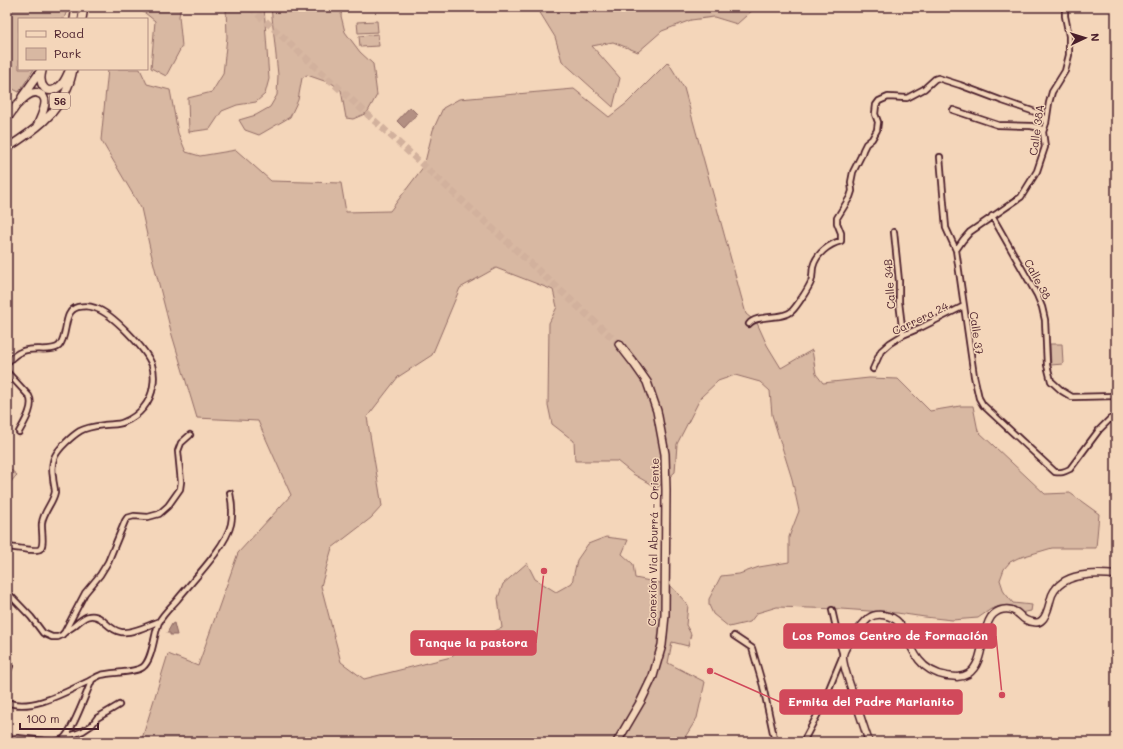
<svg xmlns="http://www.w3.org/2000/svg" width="1123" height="749" font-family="Mali,sans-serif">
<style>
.green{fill:#d8b8a2;stroke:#916c66}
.water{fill:#b39083;stroke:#896360}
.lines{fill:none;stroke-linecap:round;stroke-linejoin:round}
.primary-tunnel{stroke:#d2b19d;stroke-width:7;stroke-dasharray:7 3.5;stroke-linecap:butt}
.street-casing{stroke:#4a1f2b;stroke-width:8}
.secondary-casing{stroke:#4a1f2b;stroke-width:9}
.primary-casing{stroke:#4a1f2b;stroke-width:10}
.street{stroke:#f4d6ba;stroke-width:4.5}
.secondary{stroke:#f4d6ba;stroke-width:6}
.primary{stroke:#f4d6ba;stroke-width:7}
.labels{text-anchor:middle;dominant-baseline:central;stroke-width:3;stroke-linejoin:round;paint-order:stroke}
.shield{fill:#f4d6ba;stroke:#7d5656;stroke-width:1}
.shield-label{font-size:10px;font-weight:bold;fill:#4a1f2b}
.street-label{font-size:11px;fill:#4a1f2b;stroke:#f4d6ba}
.leader{fill:none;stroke:#d1495b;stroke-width:1.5}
.callout-dot{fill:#d1495b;stroke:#f4d6ba;stroke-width:1.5}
.callout{fill:#d1495b;stroke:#d1495b;stroke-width:1.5}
.callout-label{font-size:12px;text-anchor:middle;font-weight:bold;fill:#fff}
</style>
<rect width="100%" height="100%" fill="#f4d6ba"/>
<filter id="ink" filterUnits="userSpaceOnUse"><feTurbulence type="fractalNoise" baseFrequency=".025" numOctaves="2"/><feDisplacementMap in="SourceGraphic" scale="8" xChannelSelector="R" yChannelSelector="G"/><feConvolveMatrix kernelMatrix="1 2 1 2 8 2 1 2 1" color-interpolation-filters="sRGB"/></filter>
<g filter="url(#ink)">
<!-- green -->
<path class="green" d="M 7,7 L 68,7 L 64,19 L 19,19 L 19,69 L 34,69 L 19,92 L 7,86 Z
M 135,7 L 181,7 L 179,16 L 182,46 L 166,76 L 151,68 L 155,21 L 145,13 Z
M 226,7 L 264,7 L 269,79 L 265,94 L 256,102 L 237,105 L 222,111 L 210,129 L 189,132 L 188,98 L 212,92 L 223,74 L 227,37 Z
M 271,7 L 342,7 L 341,16 L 345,32 L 360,52 L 373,64 L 377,95 L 367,113 L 353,119 L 346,118 L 341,90 L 333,84 L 307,75 L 302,78 L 298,100 L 290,117 L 259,135 L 245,130 L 239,120 L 256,115 L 270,107 L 277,95 L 278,75 Z
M 538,7 L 756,7 L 737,24 L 714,17 L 691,20 L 662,31 L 638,52 L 613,42 L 592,46 L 620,78 L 613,107 L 562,61 L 555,37 L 539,11 Z
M 377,21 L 378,32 L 358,33 L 357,22 Z
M 378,34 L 379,46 L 360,47 L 359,36 Z
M 668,62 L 684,88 L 746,314 L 757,323 L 767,345 L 781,368 L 812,350 L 816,374 L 823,383 L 869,378 L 898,379 L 930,411 L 960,406 L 973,406 L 978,431 L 1045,494 L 1070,493 L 1099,514 L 1096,548 L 1052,548 L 1018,558 L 1010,562 L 1004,569 L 1000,580 L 1004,592 L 1013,603 L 1032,605 L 1031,611 L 1020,613 L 1000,606 L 991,609 L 978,618 L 952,620 L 925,617 L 897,613 L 841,609 L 777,607 L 757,613 L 750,622 L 729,627 L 713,614 L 709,605 L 709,599 L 721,576 L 739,574 L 759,567 L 789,562 L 789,537 L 799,511 L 792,479 L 772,415 L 770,391 L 760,382 L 735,375 L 718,381 L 701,397 L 677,444 L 675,472 L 657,488 L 633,474 L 617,461 L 575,461 L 574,441 L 552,424 L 548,405 L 549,323 L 557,307 L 553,290 L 496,268 L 460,288 L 432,355 L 398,377 L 367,417 L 382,506 L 371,518 L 332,548 L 321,586 L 341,662 L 364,679 L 451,657 L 466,642 L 502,628 L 498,598 L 503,584 L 527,563 L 535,579 L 556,592 L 572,583 L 577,560 L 588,544 L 606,537 L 628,540 L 622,554 L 633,564 L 635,578 L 670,585 L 688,605 L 686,625 L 691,634 L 688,646 L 672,642 L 668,663 L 705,682 L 697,718 L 682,742 L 141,742 L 168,654 L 198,666 L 238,553 L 291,495 L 258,421 L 197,418 L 172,335 L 151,253 L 141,208 L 101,140 L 108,69 L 140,69 L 147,84 L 170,90 L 178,133 L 186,152 L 200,156 L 236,150 L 271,181 L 341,183 L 346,212 L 390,211 L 399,199 L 424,166 L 433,130 L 443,108 L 459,99 L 574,89 L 609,117 L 627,103 Z
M 1050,344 L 1062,344 L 1063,364 L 1051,365 Z
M 11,470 L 17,475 L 7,486 L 7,475 Z"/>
<!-- water -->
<path class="water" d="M 410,107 L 417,114 L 404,128 L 397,121 Z
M 174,623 L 177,635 L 170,635 L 170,633 L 167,633 L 172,624 Z"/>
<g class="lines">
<!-- primary-tunnel -->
<path class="primary-tunnel" d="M 250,7 L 619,344"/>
<!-- street casing -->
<g class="street-casing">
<path id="street" d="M 953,110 L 998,125 L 1031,126 L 1040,128 L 1043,132
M 940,157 L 946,228 L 956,250 L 974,376 L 979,398 L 983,405 L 1055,472 C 1061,473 1064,472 1070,469 L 1099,430 L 1110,419 L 1116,417
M 992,216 L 1037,295 L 1042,307 L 1045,320 L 1047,365 L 1051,381 L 1062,391 L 1072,397 L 1116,396
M 894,232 L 899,281 L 899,302 L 903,335
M 956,250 L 963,240 L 970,232 L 1021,197 L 1037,171 L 1045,147 L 1043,132 L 1046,123 L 1049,103 L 1052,92 L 1065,71 L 1069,55 L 1069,36 L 1065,16 L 1065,7
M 749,324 C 756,314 783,320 792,311 C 797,306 808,289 811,282 C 813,277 812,272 813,267 C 816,254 829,244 841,241 L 841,233 L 837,223 L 837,218 L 850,197 L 852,191 L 851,182 L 853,172 L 861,156 L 863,150 L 866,144 L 872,139 L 877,130 L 878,122 L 875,114 L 876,105 L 879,101 L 888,97 L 907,98 L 924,89 L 935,79 L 938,78 L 960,85 L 1000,100 L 1041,114 L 1046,123
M 7,363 C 11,359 15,354 21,352 C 31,346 51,353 59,346 C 69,335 62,311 78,307 C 83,306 90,306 95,308 C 112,313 146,349 152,365 C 154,371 154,380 153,386 C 151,402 139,416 124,422 C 119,425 110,424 104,425 C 96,426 87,427 80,431 C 72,436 59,448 55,456 C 52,462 52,471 53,477 C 53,482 55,487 55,492 C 53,503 43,512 42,523 C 41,529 45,545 40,549 C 37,552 13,547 7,547
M 873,369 L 881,351 L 890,343 L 903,335 L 922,327 L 964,306
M 7,372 L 29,396 C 35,406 24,423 19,432
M 7,592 L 31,617 L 43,633 L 52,637 L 58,637 L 62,635 C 65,631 70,629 74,626 C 82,619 90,611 101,619 C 107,624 113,631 121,632 C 132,634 149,625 160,621
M 65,631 L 85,593 L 100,575 L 108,562 L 125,521 L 127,518 L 134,516 L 148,517 L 159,514 L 168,506 L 180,489 L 181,482 L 178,451 L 181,443 L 190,435
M 734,636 L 752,648 L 763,686 L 775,742
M 7,655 L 10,666 L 7,673
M 7,702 C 30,712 64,693 85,683 C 90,681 96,677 101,675 C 112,672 135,673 143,667 C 153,659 154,633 159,622 C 163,614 171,607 177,600 C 192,581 226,547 231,524 C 233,514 232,503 230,493
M 64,738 L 83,731 L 92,725 L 97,718 L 119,705
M 7,739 L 18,738 L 54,742 C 57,741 60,741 63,739 C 73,731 86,693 92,680
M 803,742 L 821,708 L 843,655 L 840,645 L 832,610"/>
</g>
<!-- secondary casing -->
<g class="secondary-casing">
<path id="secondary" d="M 869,742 C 862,722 856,702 849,682 C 847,675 842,662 843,655 C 844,647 862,624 869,618 C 877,612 892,615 899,623 C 902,626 903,630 905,634 C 909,643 913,652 919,660 C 926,669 936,674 947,676 C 955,677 961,678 968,674 C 985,663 980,633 991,617 C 997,609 1008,607 1016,612 C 1023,617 1023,621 1033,622 C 1036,623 1039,623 1042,620 C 1048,615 1049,603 1052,595 C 1062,572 1095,573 1116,575"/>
</g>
<!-- primary casing -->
<g class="primary-casing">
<path id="primary" d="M 74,19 L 76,7
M 82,19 L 84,7
M 42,71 C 38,86 47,97 60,86 C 65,82 67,75 70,69
M 22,97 L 42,69
M 14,108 C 20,102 31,88 40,94 C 43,95 45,99 45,102 C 45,109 40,119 37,126
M 7,119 L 16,106
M 7,148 C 32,132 59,114 69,84 C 71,79 72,74 73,69
M 617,742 L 641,701 L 653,676 L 662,645 L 665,615 L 666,490 L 665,454 L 657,411 L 647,382 L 633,362 L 619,344"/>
</g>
<!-- street -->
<use href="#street" class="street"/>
<!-- secondary -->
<use href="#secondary" class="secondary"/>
<!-- primary -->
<use href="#primary" class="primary"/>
</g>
</g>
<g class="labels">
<!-- shield labels -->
<rect class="shield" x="50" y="93" width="20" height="16" rx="3"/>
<g class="shield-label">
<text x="60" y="101">56</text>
</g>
<!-- street labels -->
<g class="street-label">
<text transform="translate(1036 130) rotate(-82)">Calle 38A</text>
<text transform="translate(1038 279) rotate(62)">Calle 38</text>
<text transform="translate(889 284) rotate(-94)">Calle 34B</text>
<text transform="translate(920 318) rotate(-26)">Carrera 24</text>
<text transform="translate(977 333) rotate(82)">Calle 37</text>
<text transform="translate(653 542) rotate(-89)">Conexión Vial Aburrá - Oriente</text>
</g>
</g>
<!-- callouts -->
<path class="leader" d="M1002 695L996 636M544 571L536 643M710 671L780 702"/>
<g class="callout-dot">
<circle cx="1002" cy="695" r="4"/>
<circle cx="544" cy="571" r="4"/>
<circle cx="710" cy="671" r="4"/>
</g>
<g class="callout">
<rect x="784" y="624" width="212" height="24" rx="4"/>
<rect x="411" y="631" width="125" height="24" rx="4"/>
<rect x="780" y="690" width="182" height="24" rx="4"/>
</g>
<g class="callout-label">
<text x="890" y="640">Los Pomos Centro de Formación</text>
<text x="473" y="647">Tanque la pastora</text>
<text x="871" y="706">Ermita del Padre Marianito</text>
</g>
<!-- margin -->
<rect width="1123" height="749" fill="none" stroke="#f4d6ba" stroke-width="24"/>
<rect x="12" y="12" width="1099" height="725" fill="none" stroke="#4a1f2b" stroke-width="1.5" filter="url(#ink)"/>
<!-- legend -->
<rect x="18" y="18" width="130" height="52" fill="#f4d6ba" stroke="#b08d81"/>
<rect x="26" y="31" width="20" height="6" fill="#f4d6ba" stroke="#b08d81"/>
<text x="54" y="38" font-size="12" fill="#4a1f2b">Road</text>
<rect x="26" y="48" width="20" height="12" fill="#d8b8a2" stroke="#b08d81"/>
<text x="54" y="58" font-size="12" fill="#4a1f2b">Park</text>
<!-- north arrow -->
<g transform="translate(1085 38) rotate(86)" stroke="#f4d6ba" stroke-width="3" paint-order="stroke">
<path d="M0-3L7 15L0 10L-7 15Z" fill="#4a1f2b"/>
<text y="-6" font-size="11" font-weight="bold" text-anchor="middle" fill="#4a1f2b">N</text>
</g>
<!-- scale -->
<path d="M20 723v6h78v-6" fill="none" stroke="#4a1f2b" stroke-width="2"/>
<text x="26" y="723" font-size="12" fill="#4a1f2b" stroke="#f4d6ba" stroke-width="3" paint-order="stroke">100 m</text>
</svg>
